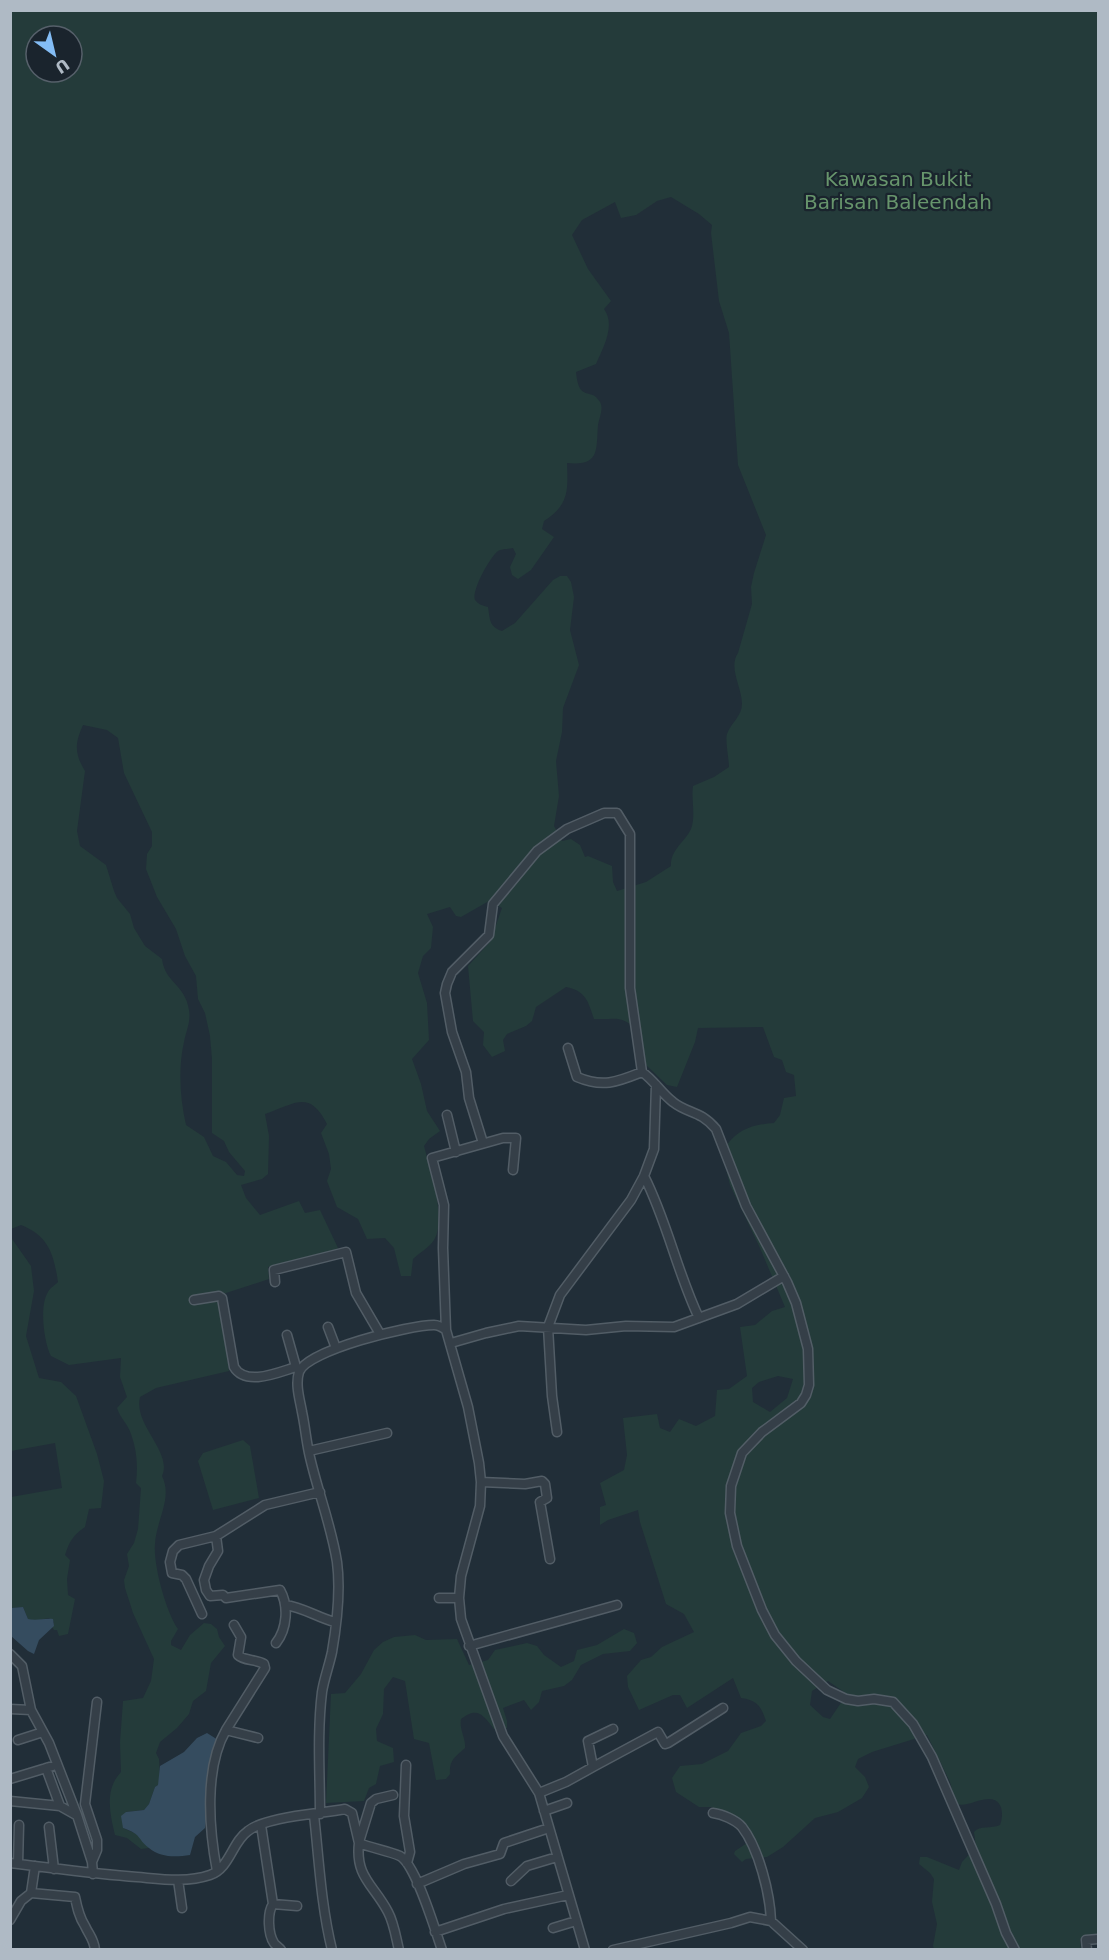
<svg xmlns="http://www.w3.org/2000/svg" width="1109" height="1960" font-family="'DejaVu Sans',sans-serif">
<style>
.green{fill:#243b3a;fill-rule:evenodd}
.water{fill:#354c5f}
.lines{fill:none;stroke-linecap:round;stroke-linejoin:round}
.minor-casing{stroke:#525d66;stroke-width:11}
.minor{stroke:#353f48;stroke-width:8}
.labels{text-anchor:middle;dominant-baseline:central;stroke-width:4.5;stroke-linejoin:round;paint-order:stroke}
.park-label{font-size:20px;fill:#67956c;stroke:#1a242d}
</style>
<rect width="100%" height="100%" fill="#212e38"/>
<!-- green -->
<path class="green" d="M 10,11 L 1098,11 L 1098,1936 L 1080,1940 L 1081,1949 L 934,1949 L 933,1946 L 937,1924 L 932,1902 L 934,1879 L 930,1873 L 919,1864 L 920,1857 L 927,1857 L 959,1870 L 962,1862 L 976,1847 L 974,1832 C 980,1825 991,1829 1000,1825 C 1004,1815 1003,1799 989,1799 C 977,1799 968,1807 956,1804 L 950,1782 L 927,1735 L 872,1752 L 858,1759 L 855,1767 L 865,1777 L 869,1787 L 862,1798 L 838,1812 L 815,1818 L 783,1847 L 767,1857 L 746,1859 L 742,1862 L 734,1854 L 735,1851 L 750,1841 L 730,1815 L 711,1807 L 699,1807 L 676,1792 L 672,1778 L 680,1766 L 702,1764 L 728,1751 L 741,1733 L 761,1726 L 766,1721 C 761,1706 757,1700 741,1698 L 733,1678 L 687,1708 L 680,1695 L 673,1695 L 639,1710 L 628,1687 L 627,1676 L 641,1660 L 651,1657 L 662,1647 L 694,1632 L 684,1614 L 666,1604 L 640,1522 L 638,1510 L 608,1520 L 600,1525 L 600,1507 L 606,1505 L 600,1483 L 624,1470 L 627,1455 L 623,1418 L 657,1414 L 660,1428 L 670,1432 L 679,1419 L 696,1426 L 715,1416 L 717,1390 L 729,1389 L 747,1376 L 740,1327 L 755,1325 L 772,1311 L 785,1307 L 760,1248 L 730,1185 L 722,1153 C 734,1131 749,1125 774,1123 L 780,1115 L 784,1098 L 796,1096 L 794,1075 L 786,1072 L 782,1060 L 774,1057 L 763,1027 L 698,1028 L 695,1042 L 677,1087 L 667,1085 L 646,1065 L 639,1030 C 617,1014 619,1020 594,1019 C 588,1001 586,991 566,987 L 536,1007 L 532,1021 L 526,1026 L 507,1034 L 503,1040 L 505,1051 L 492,1057 L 483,1045 L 484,1032 L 473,1021 L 468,966 L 490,942 L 502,908 L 489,901 L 461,917 L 456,916 L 450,907 L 427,914 L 433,927 L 431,948 L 423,956 L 418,973 L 427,1003 L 429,1040 L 412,1059 L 421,1084 L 427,1111 L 440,1131 L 429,1139 L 424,1146 C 430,1169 447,1219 434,1240 C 430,1247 419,1253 413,1259 L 411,1276 L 401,1276 L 394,1248 L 385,1238 L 367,1239 L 358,1219 L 337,1207 L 327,1181 L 331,1169 L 329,1154 L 321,1133 L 327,1124 C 309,1089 295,1104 265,1114 L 269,1136 L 268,1174 L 262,1179 L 241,1185 L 246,1198 L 260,1215 L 299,1201 L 305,1213 L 320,1210 L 338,1248 L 334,1251 L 268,1267 L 269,1279 L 223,1294 L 218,1302 L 222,1316 L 229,1371 L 156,1388 L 140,1397 C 133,1425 173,1452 162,1476 C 173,1498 156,1521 155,1544 C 153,1564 166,1612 178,1629 L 171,1641 L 171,1645 L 181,1650 L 190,1635 L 204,1623 L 211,1624 L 217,1629 L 219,1637 L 225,1646 L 211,1663 L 206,1691 L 193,1701 L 189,1714 L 177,1728 L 160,1742 L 156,1753 L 159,1759 L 160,1778 L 158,1785 L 155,1787 L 149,1804 L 144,1810 L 126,1812 L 123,1828 L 139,1835 L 149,1848 L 141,1849 L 127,1838 L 115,1835 C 110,1814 104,1790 121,1772 L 120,1742 L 123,1701 L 143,1698 L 151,1681 L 154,1659 L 133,1613 L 125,1588 L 124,1580 L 129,1566 L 127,1554 L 134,1543 L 138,1529 L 141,1488 L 136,1483 C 138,1467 137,1450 131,1434 C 128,1424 120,1418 117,1408 L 127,1397 L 120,1377 L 121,1358 L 69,1365 L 51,1356 C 44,1343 39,1306 48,1292 C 50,1288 55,1285 58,1282 C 54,1255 49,1236 21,1225 L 11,1229 ZM 36,36 L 72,36 L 72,72 L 36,72 ZM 671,197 L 699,214 L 712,225 L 711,233 L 719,301 L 729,333 L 738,465 L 766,535 L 754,573 L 751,587 L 752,604 L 738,653 C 728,668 742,687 742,704 C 742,716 731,723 727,734 C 725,740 729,759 729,767 L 714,777 L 693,786 C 691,799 696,816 691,829 C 685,842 670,850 671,866 L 646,882 L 617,891 L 613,882 L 612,866 L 588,856 L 585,857 L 580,845 L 571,839 L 562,841 L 554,826 L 559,796 L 556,761 L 562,732 L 563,708 L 579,665 L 570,630 L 574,597 L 571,582 L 567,576 L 560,576 L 553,580 L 515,623 L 502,631 C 489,627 490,619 488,607 C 483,606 478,604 475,600 C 471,591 490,557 498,551 C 501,549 509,549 513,548 L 516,554 L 510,567 L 512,575 L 518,579 L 531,570 L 554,537 L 542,529 L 544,521 C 569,505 568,491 567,463 C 600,466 596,451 598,425 C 599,418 604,409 600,402 C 591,386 579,404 576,372 L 596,364 C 603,348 616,325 604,309 L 611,301 L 588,269 L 572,235 L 582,220 L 615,202 L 621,218 L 636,215 L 657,201 ZM 83,725 L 107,730 L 118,738 L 124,773 L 152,832 L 152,846 L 147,854 L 146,869 L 157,897 L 176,929 L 185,956 L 196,976 L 198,999 L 205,1013 L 210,1036 L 212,1059 L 212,1133 L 224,1141 L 229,1152 L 245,1171 L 244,1176 L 237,1175 L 226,1162 L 213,1156 L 204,1137 L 186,1125 C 180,1099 178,1068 184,1042 C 186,1031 191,1022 189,1010 C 185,984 165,983 162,959 L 145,946 L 134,928 L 130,914 L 117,898 L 114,891 L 106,865 L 80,846 L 77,831 L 85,771 C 74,753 75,743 83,725 ZM 778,1376 L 793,1379 L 787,1398 L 770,1412 L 753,1402 L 752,1388 L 759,1382 ZM 828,1681 L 847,1694 L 830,1719 L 823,1717 L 810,1705 L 812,1691 Z
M 10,1236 L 31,1266 L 34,1291 L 26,1336 L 39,1378 L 61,1382 L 76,1396 L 97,1454 L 104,1481 L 101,1508 L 89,1509 L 85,1527 C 73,1535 69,1542 65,1555 L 70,1560 L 67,1579 L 68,1595 L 75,1599 L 68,1634 L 59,1636 L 57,1630 L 54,1630 L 52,1627 L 54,1622 L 49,1618 L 35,1621 L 28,1619 L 23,1607 L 11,1608 L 11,1497 L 62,1488 L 55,1443 L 11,1451 Z
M 243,1440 L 250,1446 L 259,1498 L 213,1510 L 198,1461 L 203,1453 Z
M 624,1629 L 634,1633 L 637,1643 L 630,1651 L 603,1654 L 581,1665 L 572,1680 L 564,1686 L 542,1691 L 539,1702 L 531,1710 L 524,1700 L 503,1708 L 507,1721 L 507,1728 L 494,1729 C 483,1715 478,1706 461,1719 C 459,1730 466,1738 465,1748 C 455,1757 449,1760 450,1774 L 446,1779 L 436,1780 L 429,1743 L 414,1739 L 405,1681 L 393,1677 L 384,1689 L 383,1714 L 376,1729 L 377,1741 L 393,1748 L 394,1762 L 380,1766 L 376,1784 L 369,1788 L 364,1801 L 326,1803 L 331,1694 L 345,1693 L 361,1674 L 374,1650 L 383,1642 L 394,1637 L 415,1635 L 426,1640 L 457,1639 L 469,1665 L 488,1660 L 495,1650 L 527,1643 L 537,1646 L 544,1655 L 561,1667 L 574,1661 L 577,1650 L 597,1645 Z"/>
<!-- water -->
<path class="water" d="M 23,1607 L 28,1619 C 37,1621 44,1618 53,1619 L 54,1626 L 39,1640 L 34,1654 L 28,1651 L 11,1636 L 11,1608 Z
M 207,1733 L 218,1740 L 205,1828 L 195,1837 L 190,1855 C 176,1857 161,1858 149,1848 C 136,1838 143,1835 123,1828 L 121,1816 L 126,1812 L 144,1810 L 149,1804 L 155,1787 L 158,1785 L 160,1766 L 184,1752 L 197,1738 Z"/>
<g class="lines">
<!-- minor casing -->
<g class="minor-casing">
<path id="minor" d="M 568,1048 L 577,1077 C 603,1088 617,1082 642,1072
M 447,1115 L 456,1152
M 483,1143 L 469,1098 L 466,1072 L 452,1032 L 445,993 L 447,984 L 452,972 L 489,935 L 493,904 L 537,851 L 567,829 L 604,813 L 617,813 L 630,834 L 630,988 L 642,1072 C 654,1080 661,1093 673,1102 C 688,1114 700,1110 716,1129 L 746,1206 L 787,1282 L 796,1303 L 808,1349 L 809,1385 L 806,1395 L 801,1403 L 762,1432 L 742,1453 L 731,1486 L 730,1513 L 737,1546 L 762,1610 L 775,1635 L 796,1661 L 827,1690 L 846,1699 L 858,1701 L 874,1699 L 893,1702 L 913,1724 L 932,1757 L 996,1904 L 1006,1933 L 1015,1950
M 644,1176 C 667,1221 677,1272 699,1318
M 275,1282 L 274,1270 L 346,1252 L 356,1293 L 380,1334
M 194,1300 L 219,1296 L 222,1298 L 234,1367 C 246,1387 279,1372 296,1367 L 300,1369
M 328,1327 L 336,1348
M 446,1330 L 443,1248 L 444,1205 L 432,1158 L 503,1138 L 516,1138 L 513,1170
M 287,1335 L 296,1367
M 451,1343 L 486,1333 L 519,1326 L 586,1330 L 626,1326 L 674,1327 L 737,1304 L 784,1276
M 557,1432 L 552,1396 L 548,1327 L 560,1295 L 631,1200 L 644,1176 L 654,1149 L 656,1085
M 309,1451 L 387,1433
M 481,1482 L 525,1484 L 542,1481 L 545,1484 L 547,1498 L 540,1502 L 550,1559
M 216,1536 L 218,1551 L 209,1566 L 204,1580 L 206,1590 L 210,1596 L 223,1595 L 226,1598 L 280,1590 C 289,1606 287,1629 276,1643
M 439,1598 L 459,1598
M 285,1605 C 303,1607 318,1618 335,1622
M 202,1614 L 186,1579 L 182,1575 L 172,1573 L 170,1562 L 173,1551 L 179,1545 L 216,1536 L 265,1505 L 320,1492
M 469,1646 L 617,1605
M 10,1654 L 22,1666 L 31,1710 L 49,1743 L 77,1815 L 92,1862 L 93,1874
M 10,1709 L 31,1710
M 226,1730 L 265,1668 L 264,1664 C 256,1659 244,1661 238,1655 L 241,1637 L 234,1625
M 18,1740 L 43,1732
M 406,1765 L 404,1816 L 410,1852 L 407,1863
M 593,1767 L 658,1732 L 665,1744 L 668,1743 L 723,1708
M 46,1768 L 60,1806
M 10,1779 L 56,1765
M 539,1793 L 566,1782 L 593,1767 L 588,1741 L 613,1729
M 10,1801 L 60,1806 L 76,1815
M 544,1811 L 567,1803
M 713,1813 C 722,1814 736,1820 742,1827 C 759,1849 770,1894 771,1921
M 320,1814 C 320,1774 317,1733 322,1692 C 324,1679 329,1666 332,1652 C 337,1623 341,1592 337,1562 C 331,1524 317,1490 309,1453 C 306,1439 305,1426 302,1412 C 300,1400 295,1385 299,1372 C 307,1350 410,1325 434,1325 C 439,1325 442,1327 446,1330 L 468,1407 L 479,1463 L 481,1482 L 480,1506 L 461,1576 L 459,1598 L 461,1619 L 503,1736 L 539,1793 L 585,1950
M 314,1815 C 319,1860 321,1905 332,1950
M 261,1825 L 273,1904 L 297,1906
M 49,1827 L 54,1869
M 359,1842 L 371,1803 L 376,1799 L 393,1795
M 359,1843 C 355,1877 374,1885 388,1912 C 394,1923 396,1938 399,1950
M 92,1862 L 97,1850 L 97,1840 L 85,1804 L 97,1702
M 10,1863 C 53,1868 95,1874 137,1877 C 161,1879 186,1883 210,1875 C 230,1868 232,1842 248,1831 C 267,1816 320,1814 345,1809 L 352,1813 L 359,1843 C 371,1848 389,1851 400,1856 C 416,1865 435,1930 442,1950
M 18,1864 L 19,1825
M 217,1871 C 209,1829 204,1768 226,1730 L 258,1738
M 178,1880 L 182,1908
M 511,1881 L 527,1866 L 557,1857
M 417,1884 L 464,1864 L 500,1854 L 504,1843 L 549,1828
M 31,1893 L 75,1897 C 77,1907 79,1917 85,1926 C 89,1935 94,1939 95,1950
M 273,1904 C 267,1913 268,1934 274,1943 C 275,1945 279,1947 281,1950
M 10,1920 L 21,1901 L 31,1893 L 35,1866
M 553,1928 L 576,1921
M 435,1932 L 504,1909 L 568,1895
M 613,1950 L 731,1923 L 750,1917 L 771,1921 L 803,1950
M 1087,1950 L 1086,1940 L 1098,1939"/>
</g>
<!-- minor -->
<use href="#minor" class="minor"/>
</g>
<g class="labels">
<!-- park labels -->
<g class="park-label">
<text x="898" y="179">Kawasan Bukit<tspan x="898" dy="23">Barisan Baleendah</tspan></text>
</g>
</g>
<!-- border -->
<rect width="1109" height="1960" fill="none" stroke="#afbac5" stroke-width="24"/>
<!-- north arrow -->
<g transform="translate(54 54) rotate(146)"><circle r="28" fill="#1a242d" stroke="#56606a" stroke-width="1.5"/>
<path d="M0-4.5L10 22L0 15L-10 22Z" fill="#84bdf5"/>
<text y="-9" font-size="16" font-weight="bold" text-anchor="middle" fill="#afbac5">U</text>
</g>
</svg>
